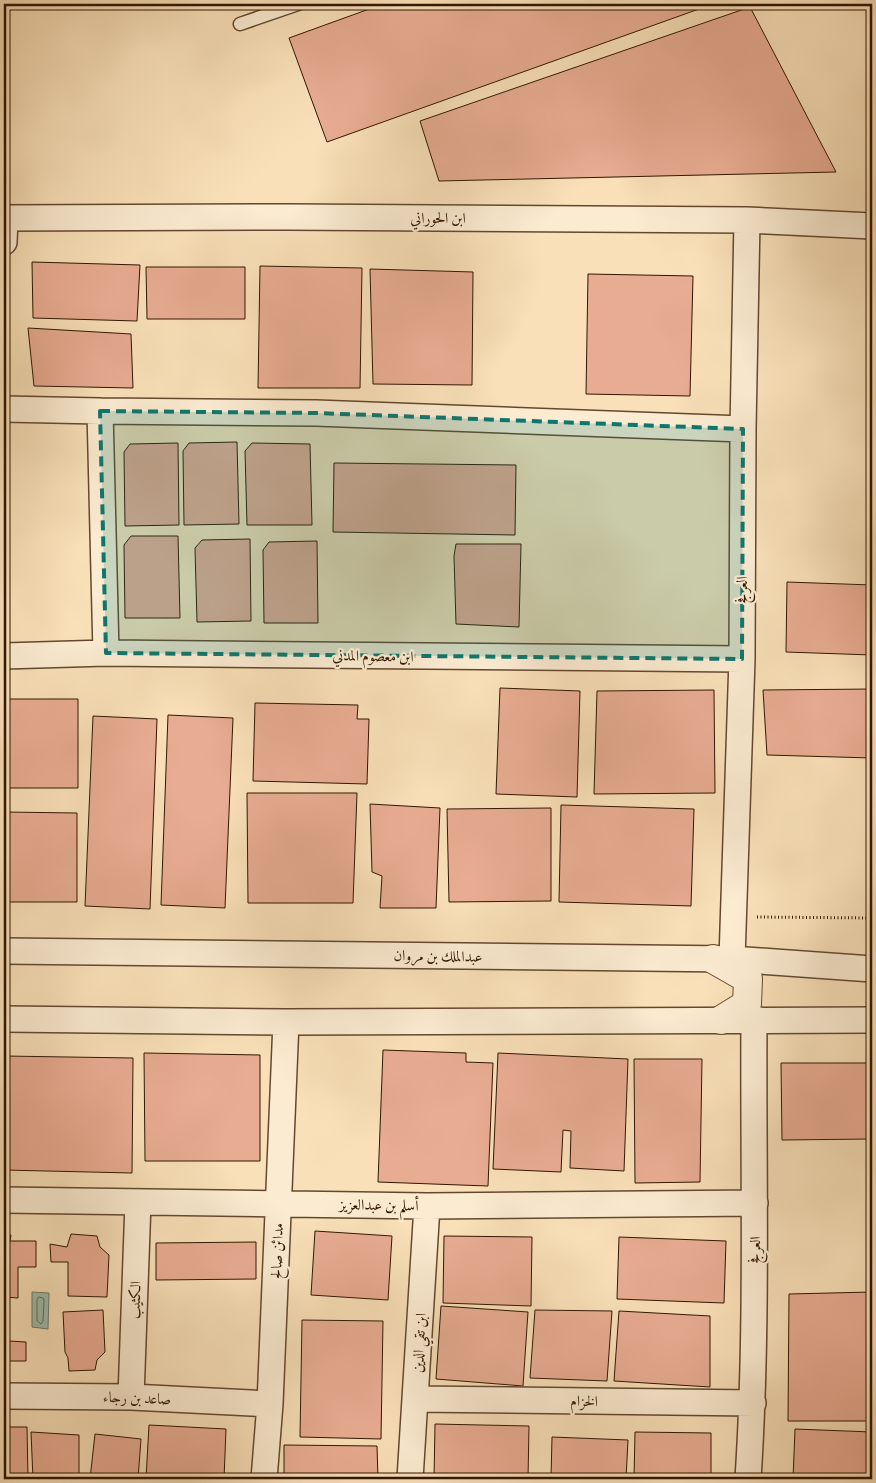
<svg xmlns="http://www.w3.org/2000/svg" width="876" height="1483" font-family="Alegreya,Amiri,serif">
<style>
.water{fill:#9ebdab;stroke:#727a67}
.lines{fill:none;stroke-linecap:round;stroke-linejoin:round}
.shore{stroke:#686a56;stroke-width:1}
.building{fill:#e8ac92;stroke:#311601}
.service-casing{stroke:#63482f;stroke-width:15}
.minor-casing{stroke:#63482f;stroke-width:28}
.tertiary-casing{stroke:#63482f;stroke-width:30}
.path{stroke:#311601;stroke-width:3;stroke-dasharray:1 2.5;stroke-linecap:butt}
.service{stroke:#fbebd1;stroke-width:12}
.minor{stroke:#fbebd1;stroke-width:25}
.tertiary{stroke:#fbebd1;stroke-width:28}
.marked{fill:#0f766e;fill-opacity:0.2;stroke:#0f766e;stroke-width:4;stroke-dasharray:10 6;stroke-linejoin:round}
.labels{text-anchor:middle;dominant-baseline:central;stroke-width:4.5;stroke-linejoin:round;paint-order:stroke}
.street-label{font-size:15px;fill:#311601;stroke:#fbebd1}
</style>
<rect width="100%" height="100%" fill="#f9e0b8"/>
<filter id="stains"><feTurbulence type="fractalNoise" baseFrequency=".004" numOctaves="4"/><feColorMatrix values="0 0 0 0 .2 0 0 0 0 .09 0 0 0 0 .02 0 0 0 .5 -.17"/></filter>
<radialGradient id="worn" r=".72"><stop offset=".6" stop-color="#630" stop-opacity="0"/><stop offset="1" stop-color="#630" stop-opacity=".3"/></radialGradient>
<!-- water -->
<path class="water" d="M 32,1292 L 49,1293 L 48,1329 L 32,1327 Z"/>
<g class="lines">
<!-- shore -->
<path class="shore" d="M 39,1297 L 43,1298 L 44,1300 L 43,1321 L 41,1324 L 37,1321 L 37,1300 Z"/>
</g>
<!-- building -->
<path class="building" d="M 383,4 L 713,4 L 327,142 L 289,38 Z
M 750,7 L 836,172 L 439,181 L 420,121 Z
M 32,262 L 140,265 L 137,321 L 33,318 Z
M 260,266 L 362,268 L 360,388 L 258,388 Z
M 146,267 L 245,267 L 245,319 L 147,319 Z
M 370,269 L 473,272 L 472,385 L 373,384 Z
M 588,274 L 693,276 L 690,396 L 586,394 Z
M 28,328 L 131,334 L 133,388 L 34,386 Z
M 237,442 L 239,524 L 184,525 L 183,451 L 189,443 Z
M 178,443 L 179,525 L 125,526 L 124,452 L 130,444 Z
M 252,443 L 310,444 L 312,525 L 247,525 L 245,451 Z
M 334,463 L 516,465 L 515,535 L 333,532 Z
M 131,536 L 178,536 L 180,618 L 125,618 L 124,545 Z
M 250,539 L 251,621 L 197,622 L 195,548 L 202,540 Z
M 317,541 L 318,623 L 264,623 L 263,550 L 269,542 Z
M 456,544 L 521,544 L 519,627 L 456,624 L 454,556 Z
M 787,582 L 872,585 L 872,655 L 786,652 Z
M 500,688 L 580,691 L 577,797 L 496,794 Z
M 872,689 L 872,758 L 767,755 L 763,690 Z
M 714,690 L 715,793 L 594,794 L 597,691 Z
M 4,699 L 78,699 L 78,788 L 4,788 Z
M 255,703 L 358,705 L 357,719 L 369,719 L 367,784 L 253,781 Z
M 168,715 L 233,718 L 225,908 L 161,905 Z
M 93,716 L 157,719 L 150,909 L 85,906 Z
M 247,793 L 357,793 L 353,903 L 248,903 Z
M 370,804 L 440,808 L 436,908 L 380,908 L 382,876 L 372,872 Z
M 561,805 L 694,809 L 691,906 L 559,902 Z
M 551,808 L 551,901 L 449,902 L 447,809 Z
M 4,812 L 77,813 L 77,902 L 4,902 Z
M 383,1050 L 466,1053 L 466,1062 L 493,1063 L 488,1186 L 378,1182 Z
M 144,1053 L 260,1055 L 260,1161 L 145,1161 Z
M 498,1053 L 628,1059 L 624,1171 L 570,1168 L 571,1131 L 563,1130 L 561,1172 L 493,1169 Z
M 4,1056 L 133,1058 L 132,1173 L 4,1170 Z
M 634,1059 L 702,1059 L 700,1182 L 635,1183 Z
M 781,1063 L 872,1063 L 872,1139 L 782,1140 Z
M 315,1231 L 392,1236 L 388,1300 L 311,1295 Z
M 71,1234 L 97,1236 L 100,1247 L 109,1255 L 107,1297 L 68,1296 L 68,1262 L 51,1262 L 50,1244 L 67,1247 Z
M 4,1235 L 11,1235 L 10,1241 L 36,1241 L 36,1267 L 18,1267 L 18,1298 L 4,1297 Z
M 444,1236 L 532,1237 L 531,1306 L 443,1303 Z
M 619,1237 L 726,1241 L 724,1303 L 617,1299 Z
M 256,1242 L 256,1279 L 156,1280 L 156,1243 Z
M 872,1292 L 872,1421 L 788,1421 L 789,1294 Z
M 441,1306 L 528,1312 L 523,1386 L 436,1379 Z
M 103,1310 L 105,1352 L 97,1360 L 95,1370 L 69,1371 L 68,1358 L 65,1352 L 63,1312 Z
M 535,1310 L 612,1311 L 607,1381 L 530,1378 Z
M 619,1311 L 710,1316 L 710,1387 L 614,1381 Z
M 4,1312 L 9,1312 L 9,1341 L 26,1342 L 26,1361 L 4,1361 L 4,1369 Z
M 302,1320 L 383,1321 L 381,1439 L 300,1437 Z
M 435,1424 L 529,1426 L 528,1479 L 434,1479 Z
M 149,1425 L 226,1429 L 224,1479 L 146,1479 Z
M 4,1427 L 27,1427 L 28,1479 L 4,1479 Z
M 795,1429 L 872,1432 L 872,1479 L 793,1479 Z
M 31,1432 L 79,1435 L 79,1479 L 33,1479 Z
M 635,1432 L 711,1433 L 711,1479 L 634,1479 Z
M 95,1434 L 141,1439 L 138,1479 L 90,1479 Z
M 552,1437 L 628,1440 L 626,1479 L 551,1479 Z
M 284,1445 L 377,1446 L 378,1479 L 284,1479 Z"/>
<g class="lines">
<!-- service casing -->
<g class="service-casing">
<path id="service" d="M 240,24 L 298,4"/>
</g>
<!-- minor casing -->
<g class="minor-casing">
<path id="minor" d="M 4,218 L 288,217 L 747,220 L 872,226
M 4,242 L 5,219
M 4,409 L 100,411
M 106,653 L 100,411 L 316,413 L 743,429
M 4,656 L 106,653 L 742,659
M 4,951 L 732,959 L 872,969
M 732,959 L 742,659 L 743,429 L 747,220
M 4,1019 L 286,1022 L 872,1020
M 4,1200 L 427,1206 L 755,1203
M 4,1396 L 131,1397 L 270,1404
M 131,1397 L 138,1202
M 416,1399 L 753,1403
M 264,1479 L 270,1404 L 286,1022
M 410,1479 L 427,1206
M 748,1479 C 758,1326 753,1173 754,1020"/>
</g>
<!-- tertiary casing -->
<g class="tertiary-casing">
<path id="tertiary" d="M 713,959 L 748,979 L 747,1004 L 721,1020"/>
</g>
<!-- path -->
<path class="path" d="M 757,917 L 872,918"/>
<!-- service -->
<use href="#service" class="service"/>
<!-- minor -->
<use href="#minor" class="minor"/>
<!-- tertiary -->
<use href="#tertiary" class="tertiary"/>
</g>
<!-- marked area -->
<path class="marked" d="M 100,411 L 316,413 L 743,429 L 742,659 L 106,653 Z"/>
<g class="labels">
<!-- street labels -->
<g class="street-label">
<text x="438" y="218">ابن الحوراني</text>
<text transform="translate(742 590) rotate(-90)">العرفج</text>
<text transform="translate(373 656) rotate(1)">ابن معصوم المدني</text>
<text transform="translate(438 956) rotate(1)">عبدالملك بن مروان</text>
<text transform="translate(379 1205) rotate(1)">أسلم بن عبدالعزيز</text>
<text transform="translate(755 1250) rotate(-89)">العرفج</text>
<text transform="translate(277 1251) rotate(-88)">مدائن صالح</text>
<text transform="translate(135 1300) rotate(-88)">الكثيب</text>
<text transform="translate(419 1343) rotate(-86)">ابن تقي الدين</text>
<text transform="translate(137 1398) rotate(2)">صاعد بن رجاء</text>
<text transform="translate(584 1401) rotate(1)">الخزام</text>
</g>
</g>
<!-- margin -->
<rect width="876" height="1483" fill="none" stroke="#f9e0b8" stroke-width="20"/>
<rect x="5" y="5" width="866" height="1473" fill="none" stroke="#311601" stroke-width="2.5"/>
<rect x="10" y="10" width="856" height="1463" fill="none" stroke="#311601"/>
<rect width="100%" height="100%" filter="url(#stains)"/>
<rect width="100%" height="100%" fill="url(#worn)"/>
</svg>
